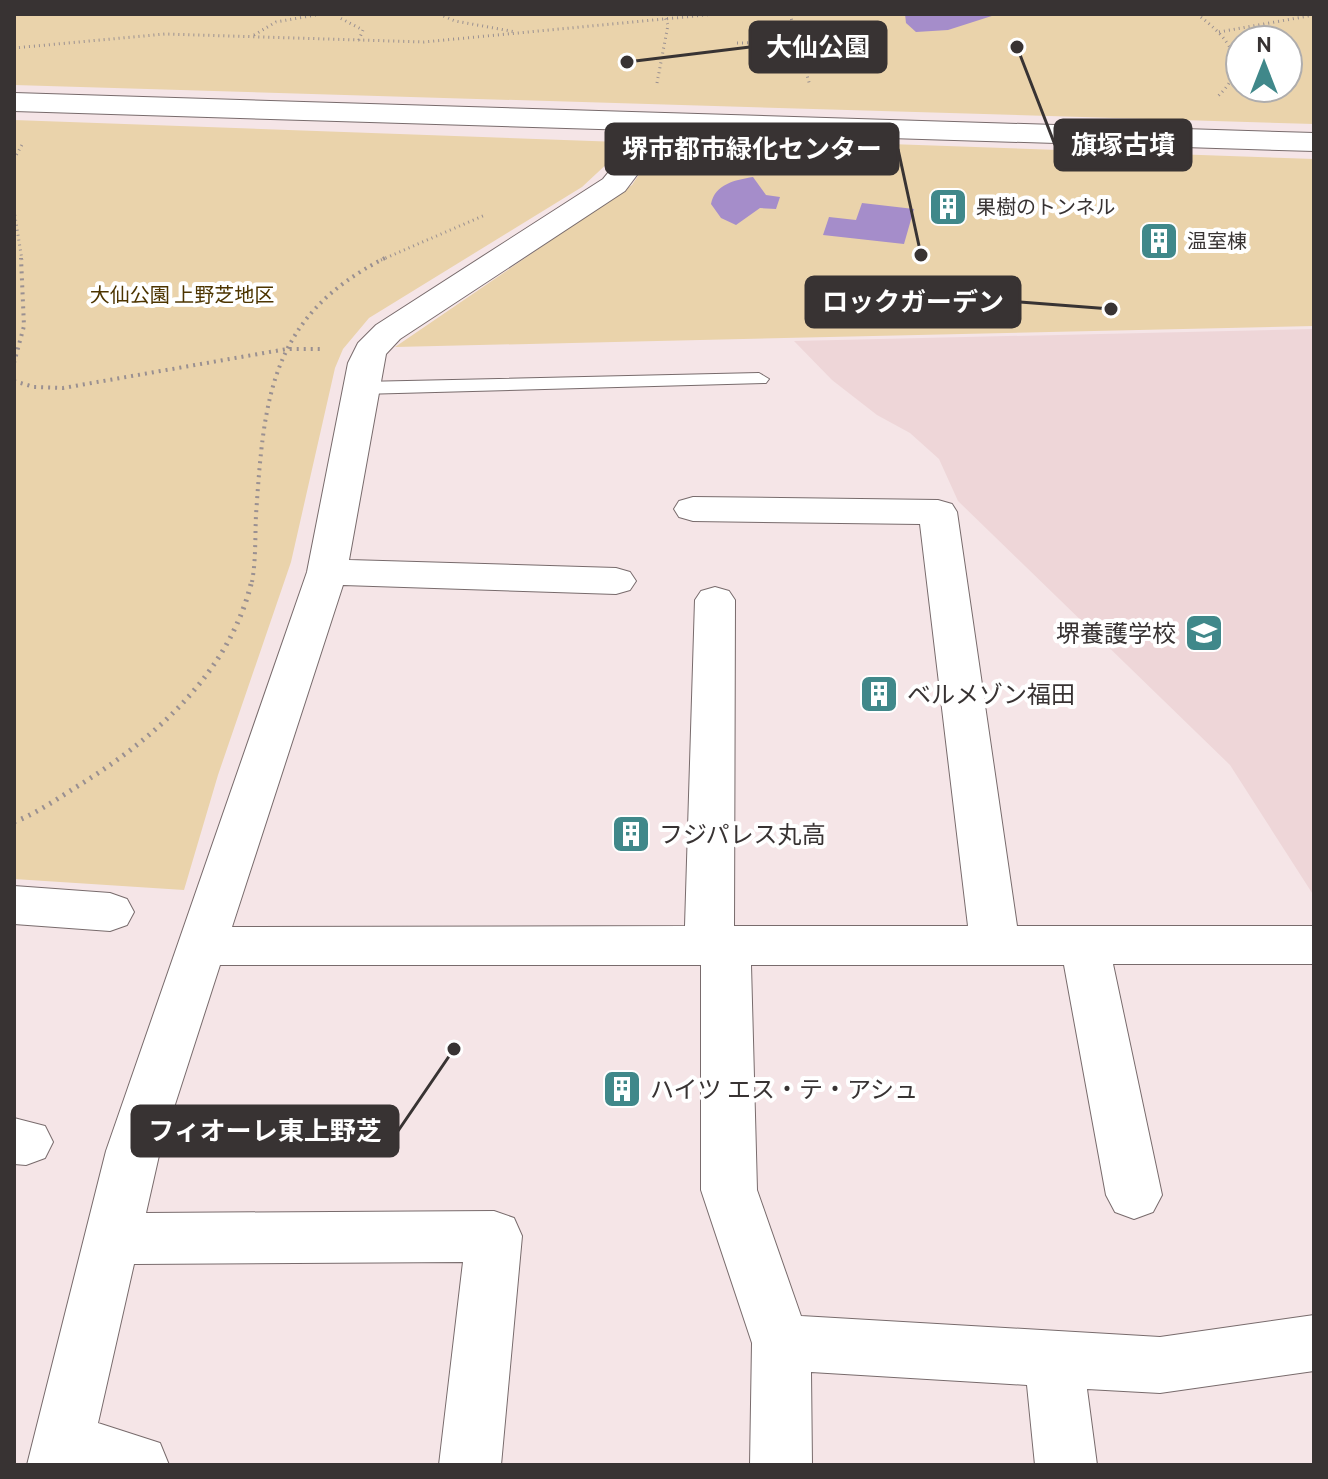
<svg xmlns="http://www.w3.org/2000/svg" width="1328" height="1479" font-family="Cabin,'Noto Sans JP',sans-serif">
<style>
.built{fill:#eed6d8}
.green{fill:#ead3ab;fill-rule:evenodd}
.water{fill:#a58dca}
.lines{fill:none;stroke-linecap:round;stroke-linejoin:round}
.service-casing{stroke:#786b6c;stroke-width:2}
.minor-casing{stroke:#786b6c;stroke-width:2}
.tertiary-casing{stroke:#786b6c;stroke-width:2}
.path-far2{stroke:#9a9091;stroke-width:3;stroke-dasharray:1 4;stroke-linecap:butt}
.path-far1{stroke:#9a9091;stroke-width:4;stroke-dasharray:2 5;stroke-linecap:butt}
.path{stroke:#9a9091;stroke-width:5;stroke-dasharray:2 6;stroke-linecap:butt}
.service{fill:#fff;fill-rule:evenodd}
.minor{fill:#fff;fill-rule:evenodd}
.tertiary{fill:#fff;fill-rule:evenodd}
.labels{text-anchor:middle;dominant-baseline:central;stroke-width:8;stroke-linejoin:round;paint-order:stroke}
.far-poi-label{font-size:20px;fill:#383333;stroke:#fff;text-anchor:start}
.far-park-label{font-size:20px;fill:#4d3500;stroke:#fff}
.poi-label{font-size:24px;fill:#383333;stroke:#fff;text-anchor:start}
.leader{fill:none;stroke:#383333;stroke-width:3}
.callout-dot{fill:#383333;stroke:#fff;stroke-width:3}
.callout{fill:#383333;stroke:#383333;stroke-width:3}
.callout-label{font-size:26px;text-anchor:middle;font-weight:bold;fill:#fff}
</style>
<rect width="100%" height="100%" fill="#f5e5e7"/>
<!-- built -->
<path class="built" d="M 1314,329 L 1314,896 L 1230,765 L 958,501 L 939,459 L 910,433 L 877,415 L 832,380 L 794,341 Z"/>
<!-- green -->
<path class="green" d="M 14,14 L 1314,14 L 1314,124 L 14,85 ZM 1240,40 L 1288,40 L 1288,88 L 1240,88 Z
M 14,120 L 620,142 L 611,160 L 582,187 L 369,318 L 343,349 L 335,368 L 291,562 L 218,775 L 184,890 L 14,879 Z
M 664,136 L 1314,159 L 1314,326 L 395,347 L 632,185 Z"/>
<!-- water -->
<path class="water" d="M 905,14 L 998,14 L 948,30 L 916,32 L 906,23 Z
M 753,177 L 766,195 L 780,197 L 776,209 L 760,208 L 736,225 L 721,218 L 711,204 C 715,184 735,180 753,177 Z
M 862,203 L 914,209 L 904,244 L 823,235 L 829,217 L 856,220 Z"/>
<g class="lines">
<!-- service casing -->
<g class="service-casing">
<path id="service" d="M 759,373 L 769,379 L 766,383 L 361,394 L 351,388 L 361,382 Z"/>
</g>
<!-- minor casing -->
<g class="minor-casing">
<path id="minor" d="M 647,113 L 657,116 L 661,122 L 649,159 L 625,191 L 400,339 L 386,354 L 349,560 L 616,568 L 630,572 L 636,581 L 630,590 L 616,594 L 343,585 L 232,927 L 685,926 L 695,600 L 701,591 L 715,587 L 729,591 L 735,600 L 734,926 L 968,926 L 920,524 L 693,521 L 679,517 L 674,509 L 679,501 L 693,497 L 938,500 L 952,504 L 957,512 L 1017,926 L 1314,926 L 1314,964 L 1113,964 L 1162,1195 L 1153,1212 L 1134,1219 L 1115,1212 L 1106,1195 L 1064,965 L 751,965 L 757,1190 L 801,1316 L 1160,1337 L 1314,1315 L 1314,1371 L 1160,1393 L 1087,1389 L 1097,1465 L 1035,1465 L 1027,1385 L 811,1372 L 812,1465 L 750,1465 L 752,1343 L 701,1190 L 701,965 L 220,965 L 160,1151 L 146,1213 L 494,1211 L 514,1218 L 522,1236 L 501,1465 L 439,1465 L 463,1262 L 134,1264 L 98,1423 L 160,1443 L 169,1465 L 27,1465 L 106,1151 L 307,572 L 348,363 L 358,343 L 376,325 L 603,179 L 620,158 L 637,116 Z
M 14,886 L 110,893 L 127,899 L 134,912 L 127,925 L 110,931 L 14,924 Z
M 14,1118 L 45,1126 L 53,1142 L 45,1158 L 26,1165 L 14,1164 Z"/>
</g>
<!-- tertiary casing -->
<g class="tertiary-casing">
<path id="tertiary" d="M 14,93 L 1314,133 L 1314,151 L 14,111 Z"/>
</g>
<!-- path-far2 -->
<path class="path-far2" d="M 340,14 L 340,18 L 363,30 L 358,42
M 439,14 L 455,21 L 516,32
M 790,14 L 810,86
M 1197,14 C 1227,37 1254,64 1216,98
M 1219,32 L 1314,15
M 254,35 L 276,22 L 321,14
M 737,43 L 800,42
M 14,48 L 165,34 L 424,42 L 716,14
M 657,83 L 668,25 L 664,14
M 14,159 L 23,143
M 14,210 L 22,260
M 381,260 L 485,215"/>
<!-- path-far1 -->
<path class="path-far1" d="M 14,363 L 24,326 L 21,258
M 14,381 L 34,387 L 63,388 L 287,349 L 321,349
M 252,582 C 256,560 255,537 256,515 C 264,398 270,316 385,258"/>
<!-- path -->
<path class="path" d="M 14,822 C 35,814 54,801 73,789 C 152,741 230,674 252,580"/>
<!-- service -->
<use href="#service" class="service"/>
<!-- minor -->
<use href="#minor" class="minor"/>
<!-- tertiary -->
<use href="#tertiary" class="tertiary"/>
</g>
<!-- icons -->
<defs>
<g id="building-square" transform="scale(2)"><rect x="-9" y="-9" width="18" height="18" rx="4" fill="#40888a" stroke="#fff"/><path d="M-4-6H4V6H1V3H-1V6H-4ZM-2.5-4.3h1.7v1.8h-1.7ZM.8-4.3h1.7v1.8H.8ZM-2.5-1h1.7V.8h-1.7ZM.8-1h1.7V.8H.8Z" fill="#fff"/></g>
<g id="school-square" transform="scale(2)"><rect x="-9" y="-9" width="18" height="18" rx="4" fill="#40888a" stroke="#fff"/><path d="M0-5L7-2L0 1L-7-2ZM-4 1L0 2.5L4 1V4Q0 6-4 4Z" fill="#fff"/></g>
</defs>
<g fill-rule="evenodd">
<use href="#building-square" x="948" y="207"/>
<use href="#building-square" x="1159" y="241"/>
<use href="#school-square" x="1204" y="633"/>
<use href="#building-square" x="879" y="694"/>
<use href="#building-square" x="631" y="834"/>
<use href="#building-square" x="622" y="1089"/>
</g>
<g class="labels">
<!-- far-poi labels -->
<g class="far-poi-label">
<text x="976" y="207">果樹のトンネル</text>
<text x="1187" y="241">温室棟</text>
</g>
<!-- far-park labels -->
<g class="far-park-label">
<text x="182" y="295">大仙公園 上野芝地区</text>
</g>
<!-- poi labels -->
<g class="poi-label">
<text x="1176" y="633" text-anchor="end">堺養護学校</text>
<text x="907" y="694">ベルメゾン福田</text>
<text x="659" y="834">フジパレス丸高</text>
<text x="650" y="1089">ハイツ エス・テ・アシュ</text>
</g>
</g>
<!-- callouts -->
<path class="leader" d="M627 62L750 47M1017 47L1055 145M921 255L898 149M1111 309L1020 302M454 1049L398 1131"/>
<g class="callout-dot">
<circle cx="627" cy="62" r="8"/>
<circle cx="1017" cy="47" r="8"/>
<circle cx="921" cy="255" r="8"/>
<circle cx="1111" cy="309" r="8"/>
<circle cx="454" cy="1049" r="8"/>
</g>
<g class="callout">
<rect x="750" y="22" width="136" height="50" rx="8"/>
<rect x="1055" y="120" width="136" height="50" rx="8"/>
<rect x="606" y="124" width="292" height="50" rx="8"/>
<rect x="806" y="277" width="214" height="50" rx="8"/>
<rect x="132" y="1106" width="266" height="50" rx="8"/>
</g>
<g class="callout-label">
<text x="818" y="56">大仙公園</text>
<text x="1123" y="154">旗塚古墳</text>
<text x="752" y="158">堺市都市緑化センター</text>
<text x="913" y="311">ロックガーデン</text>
<text x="265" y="1140">フィオーレ東上野芝</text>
</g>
<!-- border -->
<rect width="1328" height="1479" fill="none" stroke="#383333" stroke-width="32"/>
<!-- north arrow -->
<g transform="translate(1264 64)"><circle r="38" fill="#ffffff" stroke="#afadad" stroke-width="2"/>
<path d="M0-6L14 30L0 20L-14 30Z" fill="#40888a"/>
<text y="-12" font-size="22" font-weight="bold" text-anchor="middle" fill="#383333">N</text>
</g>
</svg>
